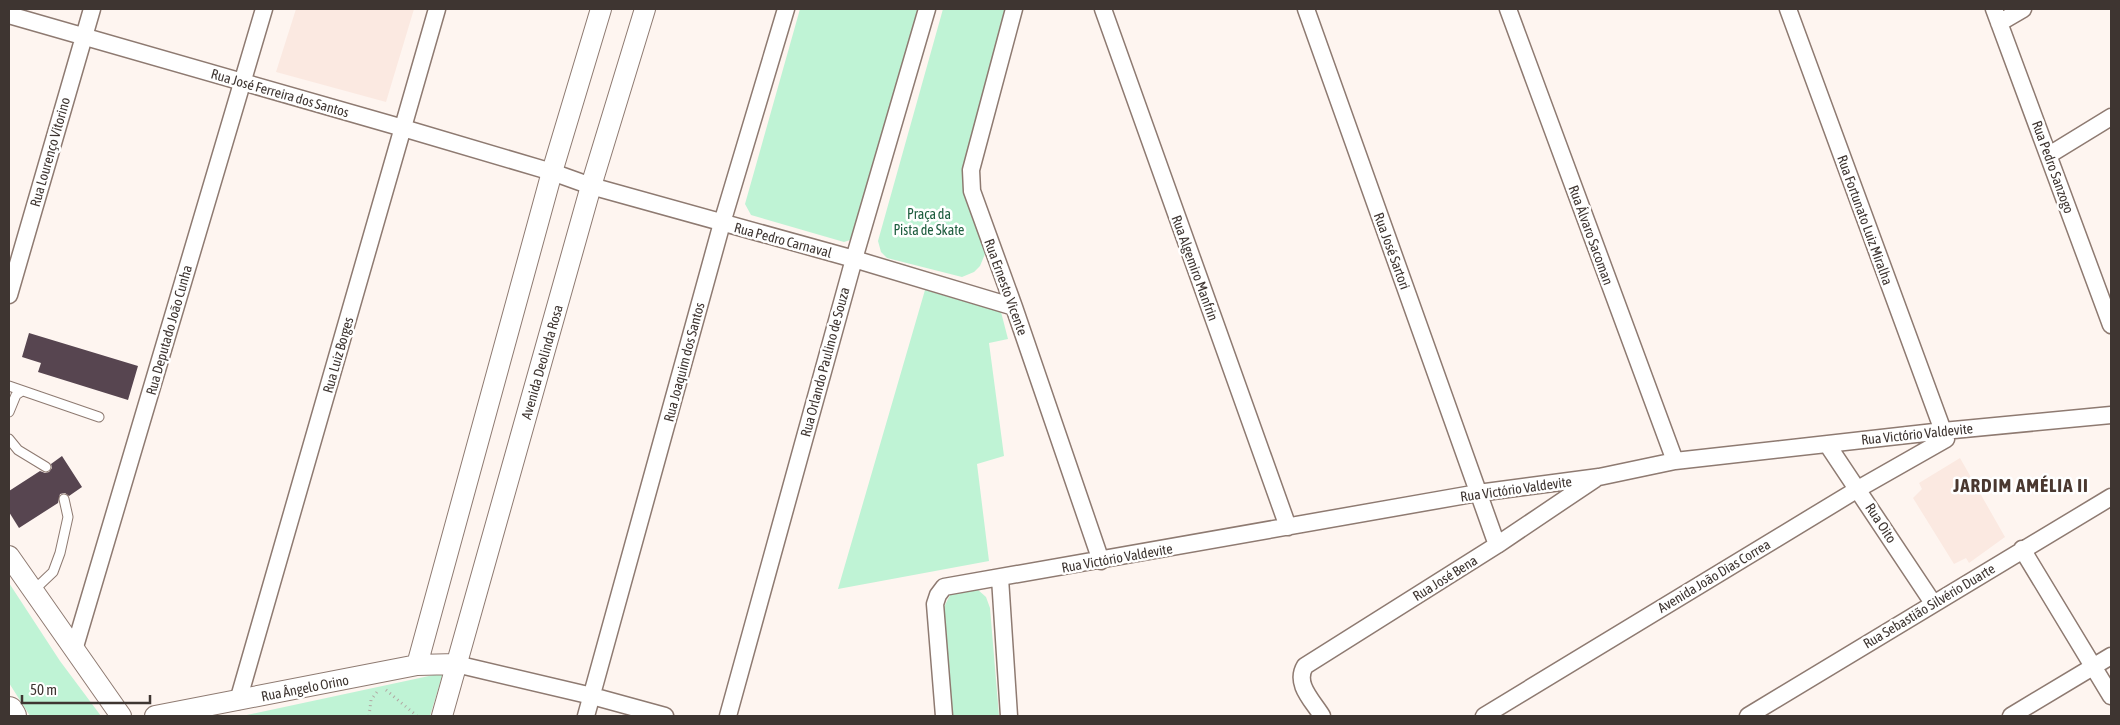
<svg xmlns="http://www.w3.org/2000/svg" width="2120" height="725" font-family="'Asap Condensed',sans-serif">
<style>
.built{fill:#fbe9e1}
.green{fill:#bff3d5}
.building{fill:#574550}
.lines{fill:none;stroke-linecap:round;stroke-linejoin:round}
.service-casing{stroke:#8e7a71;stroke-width:11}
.minor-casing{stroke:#8e7a71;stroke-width:19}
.tertiary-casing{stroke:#8e7a71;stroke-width:22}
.motorway-casing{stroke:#8e7a71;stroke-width:30}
.path{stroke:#b1a8a3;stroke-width:3;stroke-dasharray:1 4;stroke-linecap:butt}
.service{stroke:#fff;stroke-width:9}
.minor{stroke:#fff;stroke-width:16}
.tertiary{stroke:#fff;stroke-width:20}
.motorway{stroke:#fff;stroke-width:28}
.labels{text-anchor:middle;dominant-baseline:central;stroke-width:5;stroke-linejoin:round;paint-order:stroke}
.street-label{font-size:14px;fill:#3e3531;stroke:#fff}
.park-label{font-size:14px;fill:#1d5d3e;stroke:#fff}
.district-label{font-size:19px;font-weight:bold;letter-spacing:1px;fill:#4a3830;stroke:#fff}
</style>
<rect width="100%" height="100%" fill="#fef5f0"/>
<!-- built -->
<path class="built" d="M 296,9 L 414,9 L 386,102 L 276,72 Z
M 1960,458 L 2005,537 L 1969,563 L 1966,558 L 1954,564 L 1913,498 L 1922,489 L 1919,483 Z"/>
<!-- green -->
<path class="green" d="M 800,9 L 922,9 L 853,239 L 844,242 L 751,215 L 745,204 Z
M 943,9 L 1007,9 L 963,183 L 985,245 L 985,254 L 980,266 L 974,272 L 962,277 L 887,258 L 881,252 L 878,241 Z
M 925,290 L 1001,312 L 1008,339 L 989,343 L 1004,456 L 977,464 L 989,561 L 838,589 Z
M 9,583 L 60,661 L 101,716 L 30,716 L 9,683 Z
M 977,589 L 986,597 L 990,608 L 999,716 L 951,716 L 944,607 L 951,593 Z
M 443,673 L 430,716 L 242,716 Z"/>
<!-- building -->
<path class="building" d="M 29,333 L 138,366 L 128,400 L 38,372 L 41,363 L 22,357 Z
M 62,456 L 82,487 L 69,496 L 65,493 L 60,494 L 58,503 L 19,528 L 9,512 L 9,491 L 40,471 L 45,473 L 49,472 L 52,468 L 51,464 Z"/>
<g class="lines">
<!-- service casing -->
<g class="service-casing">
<path id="service" d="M 9,386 L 99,417
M 9,412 L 16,395 L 22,391
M 9,439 L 18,450 L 46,467
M 33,591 L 53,572 L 60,553 L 68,517 L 64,499"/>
</g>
<!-- minor casing -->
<g class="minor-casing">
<path id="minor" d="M 1014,9 L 971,170 L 972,191 L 1014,307 L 1101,561
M 1103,9 L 1288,527
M 1306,9 L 1497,545
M 1508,9 L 1675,461
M 1994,9 L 2111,325
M 9,15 L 403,128 L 552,172 L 591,186 L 854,259 L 1014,307
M 1999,23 L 2023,9
M 2049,155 L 2111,117
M 9,295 L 92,9
M 1827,444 L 1933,603
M 2022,549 L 2111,696
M 1000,578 L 1009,716
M 74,650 L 264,9
M 456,664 L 592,696 L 665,716
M 238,701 L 437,9
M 586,716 L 722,223 L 786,9
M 728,716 L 854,259 L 927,9
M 944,716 L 935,604 L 938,595 L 944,587 L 1478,493 L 1599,477 L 1675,461 L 1943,431 L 2111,415
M 1322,716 C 1313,701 1294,684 1305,666 L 1497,545 L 1595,479
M 1484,716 L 1858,489 L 1946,439 L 1788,9
M 1748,716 L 2111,497
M 2011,716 L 2111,656"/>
</g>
<!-- tertiary casing -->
<g class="tertiary-casing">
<path id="tertiary" d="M 9,556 L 121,716
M 417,665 L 552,172 L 601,9
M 155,716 L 417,665 L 456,664
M 442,716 L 591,186 L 645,9"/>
</g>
<!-- motorway casing -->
<g class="motorway-casing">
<path id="motorway" d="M 9,711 L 12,716"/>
</g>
<!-- path -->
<path class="path" d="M 386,690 L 417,716
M 369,716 L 371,700 L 377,692"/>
<!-- service -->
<use href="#service" class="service"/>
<!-- minor -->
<use href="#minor" class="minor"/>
<!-- tertiary -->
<use href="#tertiary" class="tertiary"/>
<!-- motorway -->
<use href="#motorway" class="motorway"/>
</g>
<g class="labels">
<!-- street labels -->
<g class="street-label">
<text transform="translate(280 93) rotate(16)">Rua José Ferreira dos Santos</text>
<text transform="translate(50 152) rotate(-74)">Rua Lourenço Vitorino</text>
<text transform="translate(2053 167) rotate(70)">Rua Pedro Sanzogo</text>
<text transform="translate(1865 220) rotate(70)">Rua Fortunato Luiz Miralha</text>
<text transform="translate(1591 235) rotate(70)">Rua Álvaro Sacoman</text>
<text transform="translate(783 240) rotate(15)">Rua Pedro Carnaval</text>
<text transform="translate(1392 251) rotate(70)">Rua José Sartori</text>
<text transform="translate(1195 268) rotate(70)">Rua Algemiro Manfrin</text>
<text transform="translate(1006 287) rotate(70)">Rua Ernesto Vicente</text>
<text transform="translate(169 330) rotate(-74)">Rua Deputado João Cunha</text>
<text transform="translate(338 355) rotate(-74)">Rua Luiz Borges</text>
<text transform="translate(542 362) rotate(-74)">Avenida Deolinda Rosa</text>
<text transform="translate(684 362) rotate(-75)">Rua Joaquim dos Santos</text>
<text transform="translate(825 362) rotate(-75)">Rua Orlando Paulino de Souza</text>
<text transform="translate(1917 434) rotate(-6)">Rua Victório Valdevite</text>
<text transform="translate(1516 489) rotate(-8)">Rua Victório Valdevite</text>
<text transform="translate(1881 523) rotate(57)">Rua Oito</text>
<text transform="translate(1117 558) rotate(-10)">Rua Victório Valdevite</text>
<text transform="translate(1714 576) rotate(-31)">Avenida João Dias Correa</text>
<text transform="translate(1445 578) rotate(-32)">Rua José Bena</text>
<text transform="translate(1929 606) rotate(-31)">Rua Sebastião Silvério Duarte</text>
<text transform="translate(305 688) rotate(-11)">Rua Ângelo Orino</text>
</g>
<!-- park labels -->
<g class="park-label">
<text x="929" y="214">Praça da<tspan x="929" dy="16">Pista de Skate</tspan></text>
</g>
<!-- district labels -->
<g class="district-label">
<text x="2021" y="485">JARDIM AMÉLIA II</text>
</g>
</g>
<!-- border -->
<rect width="2120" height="725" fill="none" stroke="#3e3531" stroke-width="20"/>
<!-- scale -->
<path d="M22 695v8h128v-8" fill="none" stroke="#3e3531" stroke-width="2.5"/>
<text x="30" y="695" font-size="15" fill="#3e3531" stroke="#ffffff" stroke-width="4" paint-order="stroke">50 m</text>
</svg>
